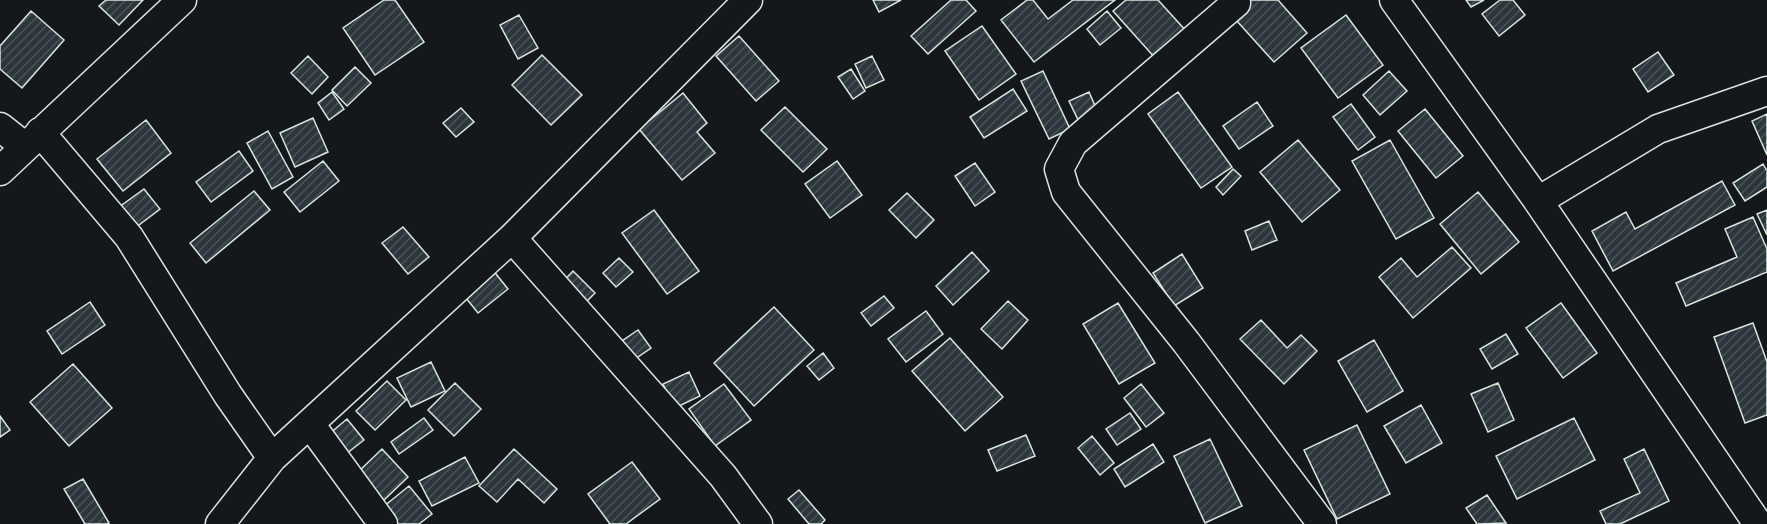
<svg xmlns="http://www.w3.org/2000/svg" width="1767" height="524" font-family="Georgia,serif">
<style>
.building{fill:url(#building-hatch);stroke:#d8e6dc;stroke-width:1.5}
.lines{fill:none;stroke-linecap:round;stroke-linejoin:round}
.minor-casing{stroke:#d8e6dc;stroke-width:31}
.minor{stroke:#14181c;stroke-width:28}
</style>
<defs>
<pattern id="building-hatch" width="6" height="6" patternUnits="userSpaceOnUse" patternTransform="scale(1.5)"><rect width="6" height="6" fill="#2c363c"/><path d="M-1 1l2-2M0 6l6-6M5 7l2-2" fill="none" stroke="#4a5358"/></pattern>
</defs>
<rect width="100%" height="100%" fill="#14181c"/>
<!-- building -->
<path class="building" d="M 106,0 L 143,0 L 119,25 L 99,6 Z
M 384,0 L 395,0 L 424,42 L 375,75 L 343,28 Z
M 873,0 L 901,0 L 879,12 Z
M 951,0 L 966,0 L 976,11 L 928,54 L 911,36 Z
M 1027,0 L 1033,0 L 1048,19 L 1073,0 L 1115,0 L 1034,62 L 1001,20 Z
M 1126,0 L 1158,0 L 1187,32 L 1156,59 L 1113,11 Z
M 1238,0 L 1278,0 L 1307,33 L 1274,62 L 1227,10 Z
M 1466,0 L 1484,0 L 1471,7 Z
M 1500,0 L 1513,0 L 1525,15 L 1499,36 L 1482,14 Z
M 31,11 L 64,40 L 22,88 L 0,69 L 0,46 Z
M 1107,11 L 1121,28 L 1100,45 L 1087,29 Z
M 519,15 L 538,48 L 518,59 L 500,25 Z
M 1346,15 L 1383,65 L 1338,98 L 1301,48 Z
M 982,26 L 1016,74 L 979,100 L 945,51 Z
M 739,36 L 779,81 L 756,101 L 716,56 Z
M 1658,52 L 1674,75 L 1648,92 L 1633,69 Z
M 542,55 L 582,95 L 551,125 L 512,85 Z
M 308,56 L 328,77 L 312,94 L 291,73 Z
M 872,56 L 884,80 L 866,88 L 855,64 Z
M 355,67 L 371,83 L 347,106 L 332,90 Z
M 851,69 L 865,91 L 853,99 L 838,77 Z
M 1043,71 L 1070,129 L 1049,139 L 1021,81 Z
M 1389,71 L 1407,91 L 1380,115 L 1363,95 Z
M 1013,89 L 1027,111 L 984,138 L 970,117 Z
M 332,92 L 344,109 L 329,120 L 318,103 Z
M 1089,92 L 1100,117 L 1081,126 L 1069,101 Z
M 1178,92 L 1232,167 L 1201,188 L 1148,114 Z
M 683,93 L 707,123 L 697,132 L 715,153 L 682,180 L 639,129 Z
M 1257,102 L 1273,126 L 1239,149 L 1223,126 Z
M 1351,104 L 1375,137 L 1358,150 L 1333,117 Z
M 785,107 L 827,149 L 803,172 L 761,130 Z
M 461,108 L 474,122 L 456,137 L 443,123 Z
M 1425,109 L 1463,156 L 1436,178 L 1398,131 Z
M 1767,114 L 1767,155 L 1752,121 Z
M 313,118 L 328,152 L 295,167 L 280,133 Z
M 146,120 L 171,153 L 123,191 L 97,159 Z
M 268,131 L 293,177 L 272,189 L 247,143 Z
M 1298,140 L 1340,190 L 1302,222 L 1260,172 Z
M 1390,140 L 1434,218 L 1396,239 L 1352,161 Z
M 239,151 L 253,171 L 211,202 L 196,182 Z
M 323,161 L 339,181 L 300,212 L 284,192 Z
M 837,161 L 862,195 L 830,218 L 805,184 Z
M 975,163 L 995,192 L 975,206 L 955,176 Z
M 1763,164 L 1767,171 L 1767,187 L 1745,201 L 1733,183 Z
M 1233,169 L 1241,176 L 1223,195 L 1216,187 Z
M 1722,181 L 1735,205 L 1613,271 L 1592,231 L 1626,212 L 1635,229 Z
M 144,189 L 160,209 L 127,234 L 111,213 Z
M 254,191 L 270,210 L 206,263 L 190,243 Z
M 1478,192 L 1519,242 L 1481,274 L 1440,224 Z
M 907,193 L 934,220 L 916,238 L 889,210 Z
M 654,210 L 699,271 L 667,294 L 622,233 Z
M 1767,210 L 1767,235 L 1757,214 Z
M 1753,217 L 1767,249 L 1767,272 L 1686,306 L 1676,283 L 1737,257 L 1725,229 Z
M 1269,221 L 1277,240 L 1252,250 L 1245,231 Z
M 403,227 L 429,257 L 408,274 L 382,243 Z
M 1452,247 L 1471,268 L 1413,318 L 1379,277 L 1401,258 L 1417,277 Z
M 972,252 L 989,271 L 953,305 L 936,286 Z
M 1182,254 L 1203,288 L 1174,306 L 1153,273 Z
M 619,258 L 633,272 L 616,287 L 603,273 Z
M 492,269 L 508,289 L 478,313 L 462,293 Z
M 573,271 L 595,293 L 575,313 L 553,292 Z
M 884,296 L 894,308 L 871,326 L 861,313 Z
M 1008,301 L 1028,320 L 1002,349 L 981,329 Z
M 90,302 L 105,325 L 62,354 L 47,331 Z
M 1118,303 L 1155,363 L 1119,384 L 1083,324 Z
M 1561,303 L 1597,353 L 1563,378 L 1526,328 Z
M 774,307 L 814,350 L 754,406 L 714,363 Z
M 926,311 L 943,334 L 906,362 L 888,339 Z
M 1261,320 L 1287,348 L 1301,335 L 1317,351 L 1284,384 L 1240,339 Z
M 1753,323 L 1767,362 L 1767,415 L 1745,423 L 1714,337 Z
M 638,330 L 651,348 L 635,359 L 622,341 Z
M 1506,334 L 1518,354 L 1492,369 L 1480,349 Z
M 950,338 L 1003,397 L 965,431 L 912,371 Z
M 1374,340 L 1403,391 L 1367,412 L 1338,361 Z
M 823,353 L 834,368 L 819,380 L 807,366 Z
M 431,362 L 445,391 L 411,407 L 397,378 Z
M 73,364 L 112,408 L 69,446 L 30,402 Z
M 689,372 L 700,396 L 675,408 L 663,384 Z
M 387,381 L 406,400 L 375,430 L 356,411 Z
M 455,383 L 481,409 L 454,436 L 428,410 Z
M 1498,383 L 1514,420 L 1488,432 L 1471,394 Z
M 724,384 L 751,420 L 715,446 L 689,409 Z
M 1141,384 L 1164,413 L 1146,427 L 1124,398 Z
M 1421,405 L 1442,443 L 1406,463 L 1384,426 Z
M 1130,413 L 1141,429 L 1117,445 L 1106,429 Z
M 0,416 L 10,430 L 0,437 Z
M 424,418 L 433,430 L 399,454 L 391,442 Z
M 1574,418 L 1595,460 L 1517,499 L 1496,456 Z
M 347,419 L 364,440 L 346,454 L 329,434 Z
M 1357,425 L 1390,494 L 1337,519 L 1304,450 Z
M 1026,435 L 1035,456 L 997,471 L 988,450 Z
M 1092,436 L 1114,463 L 1100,475 L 1078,448 Z
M 1210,439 L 1242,506 L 1205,523 L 1174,456 Z
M 1153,444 L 1164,462 L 1125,487 L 1114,469 Z
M 382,449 L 408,477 L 383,501 L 356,474 Z
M 514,449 L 557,489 L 544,503 L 518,479 L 497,502 L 479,486 Z
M 1644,449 L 1669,501 L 1620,524 L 1606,524 L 1600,511 L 1640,493 L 1624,459 Z
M 465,457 L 479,483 L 432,506 L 419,481 Z
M 632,462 L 660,499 L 626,524 L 610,524 L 588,494 Z
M 83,479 L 109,523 L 107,524 L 85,524 L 64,489 Z
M 409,486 L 432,514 L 419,524 L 397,524 L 383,507 Z
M 799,490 L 825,520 L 821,524 L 809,524 L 788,499 Z
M 1487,495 L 1506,523 L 1477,524 L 1466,508 Z"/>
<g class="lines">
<!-- minor casing -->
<g class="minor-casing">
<path id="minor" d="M 1394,0 L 1538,201 L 1758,524
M 1236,3 L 1073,143 L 1059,169 L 1066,192 L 1186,342 L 1322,524
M 0,127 L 24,146
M 40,132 L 129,237 L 228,395 L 272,458
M 0,171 L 182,0
M 1538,201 L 1658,129 L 1767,91
M 512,238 L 723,476 L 758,524
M 310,424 L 383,524
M 220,524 L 272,458 L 512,238 L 748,0"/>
</g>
<!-- minor -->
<use href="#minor" class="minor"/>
</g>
</svg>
